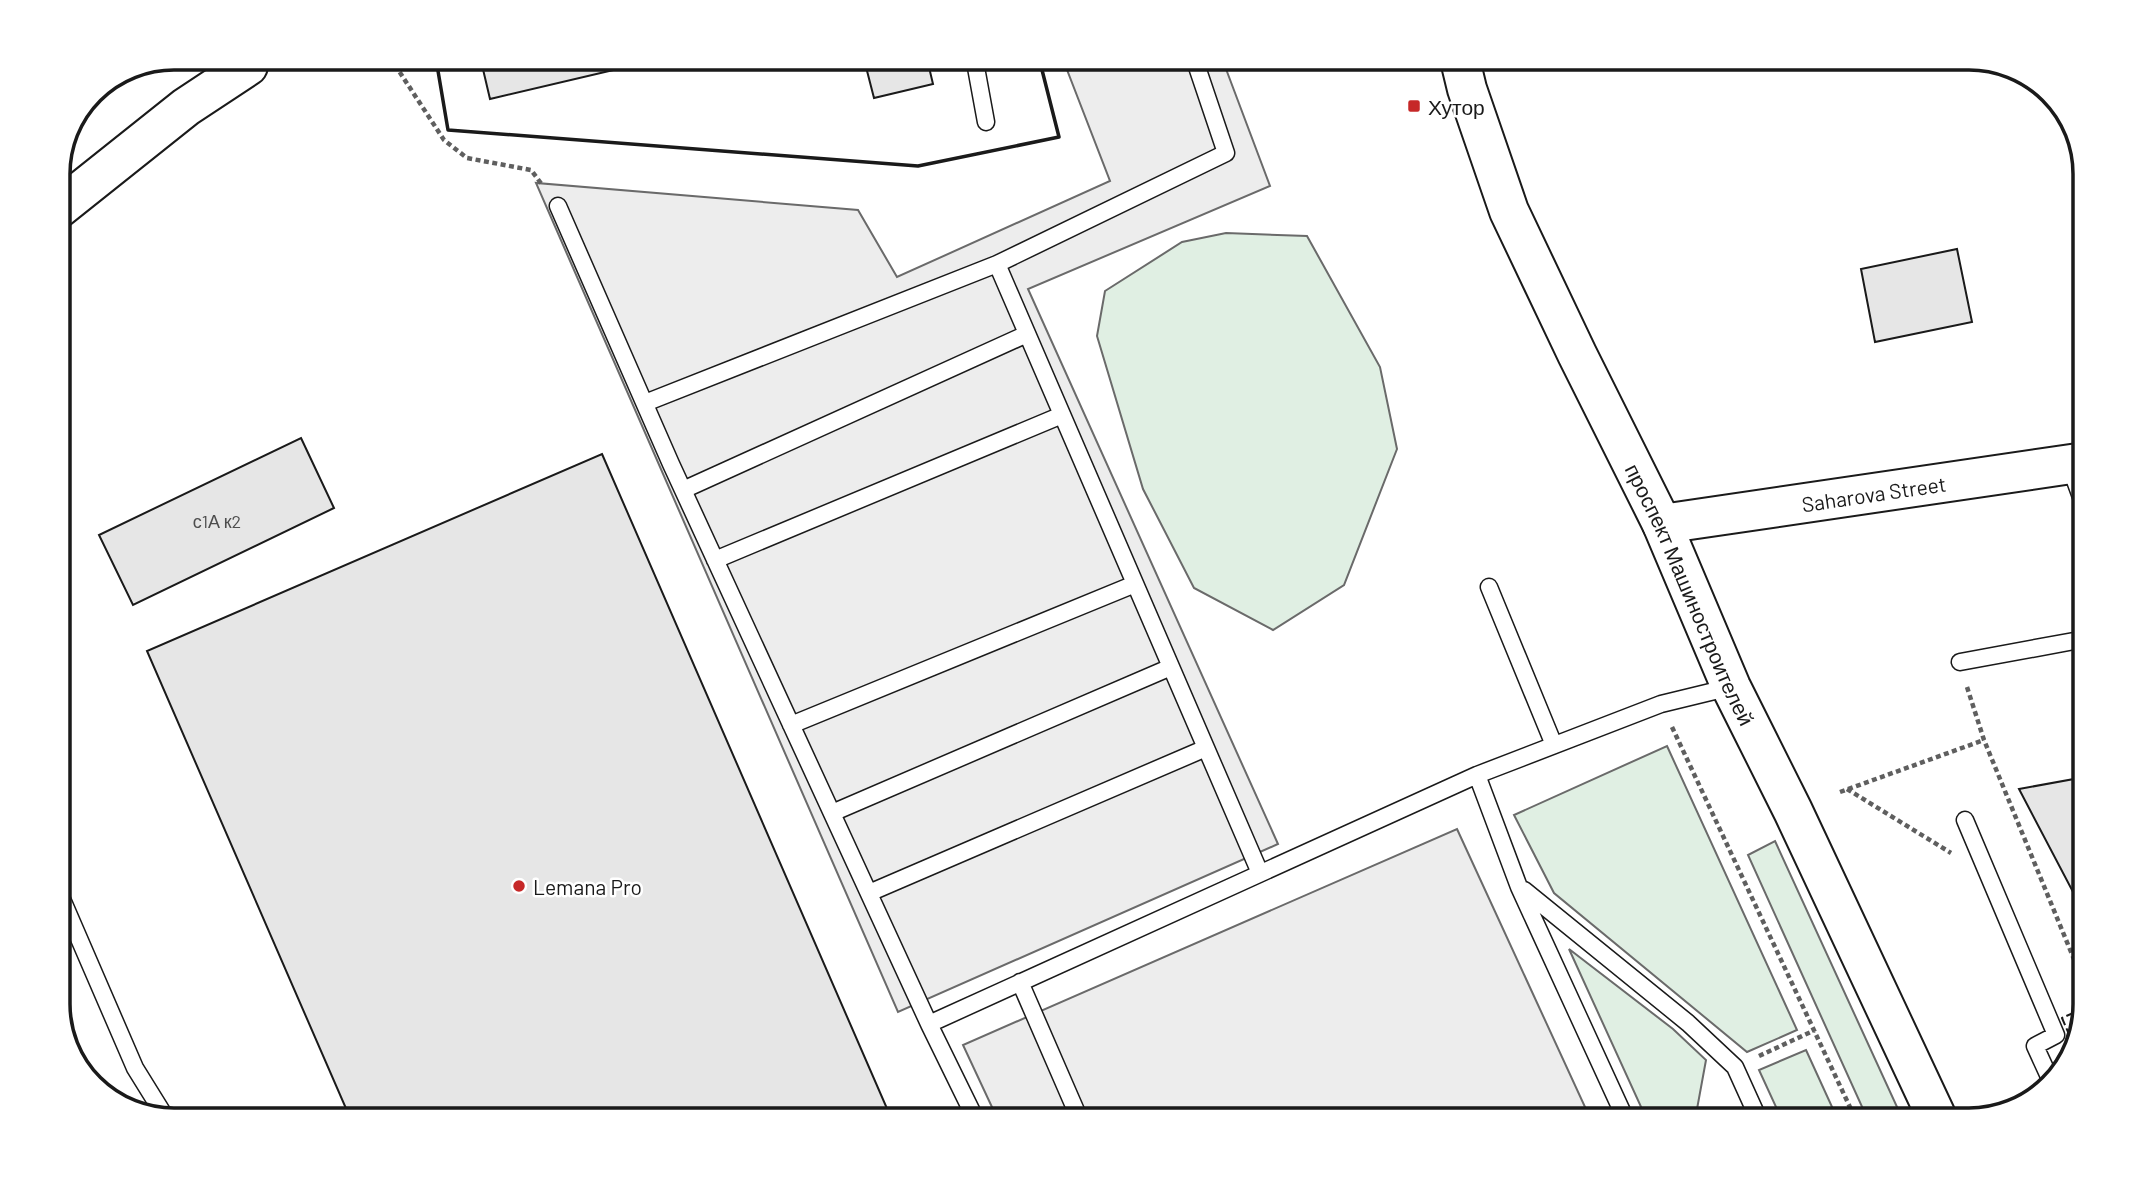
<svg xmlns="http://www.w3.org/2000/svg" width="2143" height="1178" font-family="Barlow,sans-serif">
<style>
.green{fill:#e0efe3;stroke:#6a6a6a;stroke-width:2}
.parking{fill:#ededed;stroke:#6a6a6a;stroke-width:2}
.building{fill:#e6e6e6;stroke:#1a1a1a;stroke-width:2}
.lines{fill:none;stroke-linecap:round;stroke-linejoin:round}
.service-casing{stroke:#1a1a1a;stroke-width:19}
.tertiary-casing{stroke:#1a1a1a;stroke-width:42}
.path{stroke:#5f5f5f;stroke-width:4.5;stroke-dasharray:5 3.5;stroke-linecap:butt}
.service{stroke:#fff;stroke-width:16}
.tertiary{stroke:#fff;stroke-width:38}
.fence{stroke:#1a1a1a;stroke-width:2;stroke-dasharray:9 3.5;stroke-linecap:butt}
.wall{stroke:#1a1a1a;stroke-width:3.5}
.poi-dot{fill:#c62828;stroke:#fff;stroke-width:2.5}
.labels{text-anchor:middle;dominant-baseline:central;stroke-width:5;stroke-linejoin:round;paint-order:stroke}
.number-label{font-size:18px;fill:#4d4d4d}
.poi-label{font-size:21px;fill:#1a1a1a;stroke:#fff;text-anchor:start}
.street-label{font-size:21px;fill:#1a1a1a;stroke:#fff}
.rim{fill:none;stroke:#1a1a1a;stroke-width:3.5}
</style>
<rect width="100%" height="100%" fill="#fff"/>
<!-- green -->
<path class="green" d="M 1226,233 L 1307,236 L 1380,367 L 1397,449 L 1344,585 L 1273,630 L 1194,588 L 1143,489 L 1097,336 L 1105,291 L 1182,242 Z
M 1667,746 L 1797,1030 L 1747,1052 L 1554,893 L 1514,815 Z
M 1775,841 L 1903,1120 L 1868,1120 L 1748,855 Z
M 1569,949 L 1673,1029 L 1706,1060 L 1695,1120 L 1647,1120 Z
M 1806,1050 L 1838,1120 L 1782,1120 L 1759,1070 Z"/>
<!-- parking -->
<path class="parking" d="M 1223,61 L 1270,186 L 1028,289 L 1278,844 L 898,1012 L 536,183 L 858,210 L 897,277 L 1110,181 L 1064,62 Z
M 1457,829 L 1591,1120 L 998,1120 L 963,1045 Z"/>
<!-- building -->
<path class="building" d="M 865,63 L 928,63 L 933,84 L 874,98 Z
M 639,64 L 490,99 L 482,65 Z
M 1957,249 L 1972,322 L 1875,342 L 1861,269 Z
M 301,438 L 334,508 L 133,605 L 99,535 Z
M 602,454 L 892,1120 L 351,1120 L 147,651 Z
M 2085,777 L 2085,910 L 2083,911 L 2019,789 Z"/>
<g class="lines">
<!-- service casing -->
<g class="service-casing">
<path id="service" d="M 1195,61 L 1226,153 L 997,264 L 1260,873
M 975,62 L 986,122
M 558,206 L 671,464 L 929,1024
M 645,403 L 997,264
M 2069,464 L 2085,508
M 683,490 L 1027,334
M 715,560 L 1062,415
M 1489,587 L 1554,745
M 1960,662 L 2085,639
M 791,725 L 1135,584
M 832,813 L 1171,667
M 1965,820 L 2056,1035 L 2035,1046 L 2051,1081
M 58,890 L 135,1068 L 166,1118
M 1524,890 L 1688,1023 L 1735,1067 L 1759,1120
M 869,893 L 1206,748
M 1020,982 L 1080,1120
M 976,1120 L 929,1024 L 1477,775
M 1626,1120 L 1519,887 L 1477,775 L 1661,704 L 1731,687"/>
</g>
<!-- tertiary casing -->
<g class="tertiary-casing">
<g id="tertiary">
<path id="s1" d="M 1460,60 L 1467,89 L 1509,211 L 1577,354 L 1662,524 L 1731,687 L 1793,811 L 1938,1120"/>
<path d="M 58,209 L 186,107 L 248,66"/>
<path id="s2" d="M 1662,524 L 2085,462"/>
</g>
</g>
<!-- path -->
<path class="path" d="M 395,65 L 444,140 L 467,158 L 531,170 L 543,186
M 1967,687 L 1984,740 L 2085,986
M 1672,727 L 1856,1120
M 1847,789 L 1951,853
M 1840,792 L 1984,740
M 1759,1056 L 1815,1030"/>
<!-- service -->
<use href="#service" class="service"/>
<!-- tertiary -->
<use href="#tertiary" class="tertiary"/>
<!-- fence -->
<path class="fence" d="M 2075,1048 L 2062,1018 L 2084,1008"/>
<!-- wall -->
<path class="wall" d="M 437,65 L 448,130 L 918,166 L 1059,137 L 1040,62"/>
</g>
<!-- markers -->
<g class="poi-dot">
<rect x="1407" y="99" width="14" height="14" rx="3.5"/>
<circle cx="519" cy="886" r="7"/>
</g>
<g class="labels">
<!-- number labels -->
<g class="number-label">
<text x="217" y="521">с1А к2</text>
</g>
<!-- poi labels -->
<g class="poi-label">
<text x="1428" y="106">Хутор</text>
<text x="533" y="886">Lemana Pro</text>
</g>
<!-- street labels -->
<g class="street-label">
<text stroke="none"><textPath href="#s2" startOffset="214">Saharova Street</textPath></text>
<text stroke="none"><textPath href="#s1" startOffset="583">проспект Машиностроителей</textPath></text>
</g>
</g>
<!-- crop -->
<path d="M0 0H2143V1178H0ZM174 70H1969A104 104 0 0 1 2073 174V1004A104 104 0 0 1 1969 1108H174A104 104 0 0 1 70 1004V174A104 104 0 0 1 174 70Z" fill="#fff" fill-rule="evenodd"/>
<path class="rim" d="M174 70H1969A104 104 0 0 1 2073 174V1004A104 104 0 0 1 1969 1108H174A104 104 0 0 1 70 1004V174A104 104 0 0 1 174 70Z"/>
</svg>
